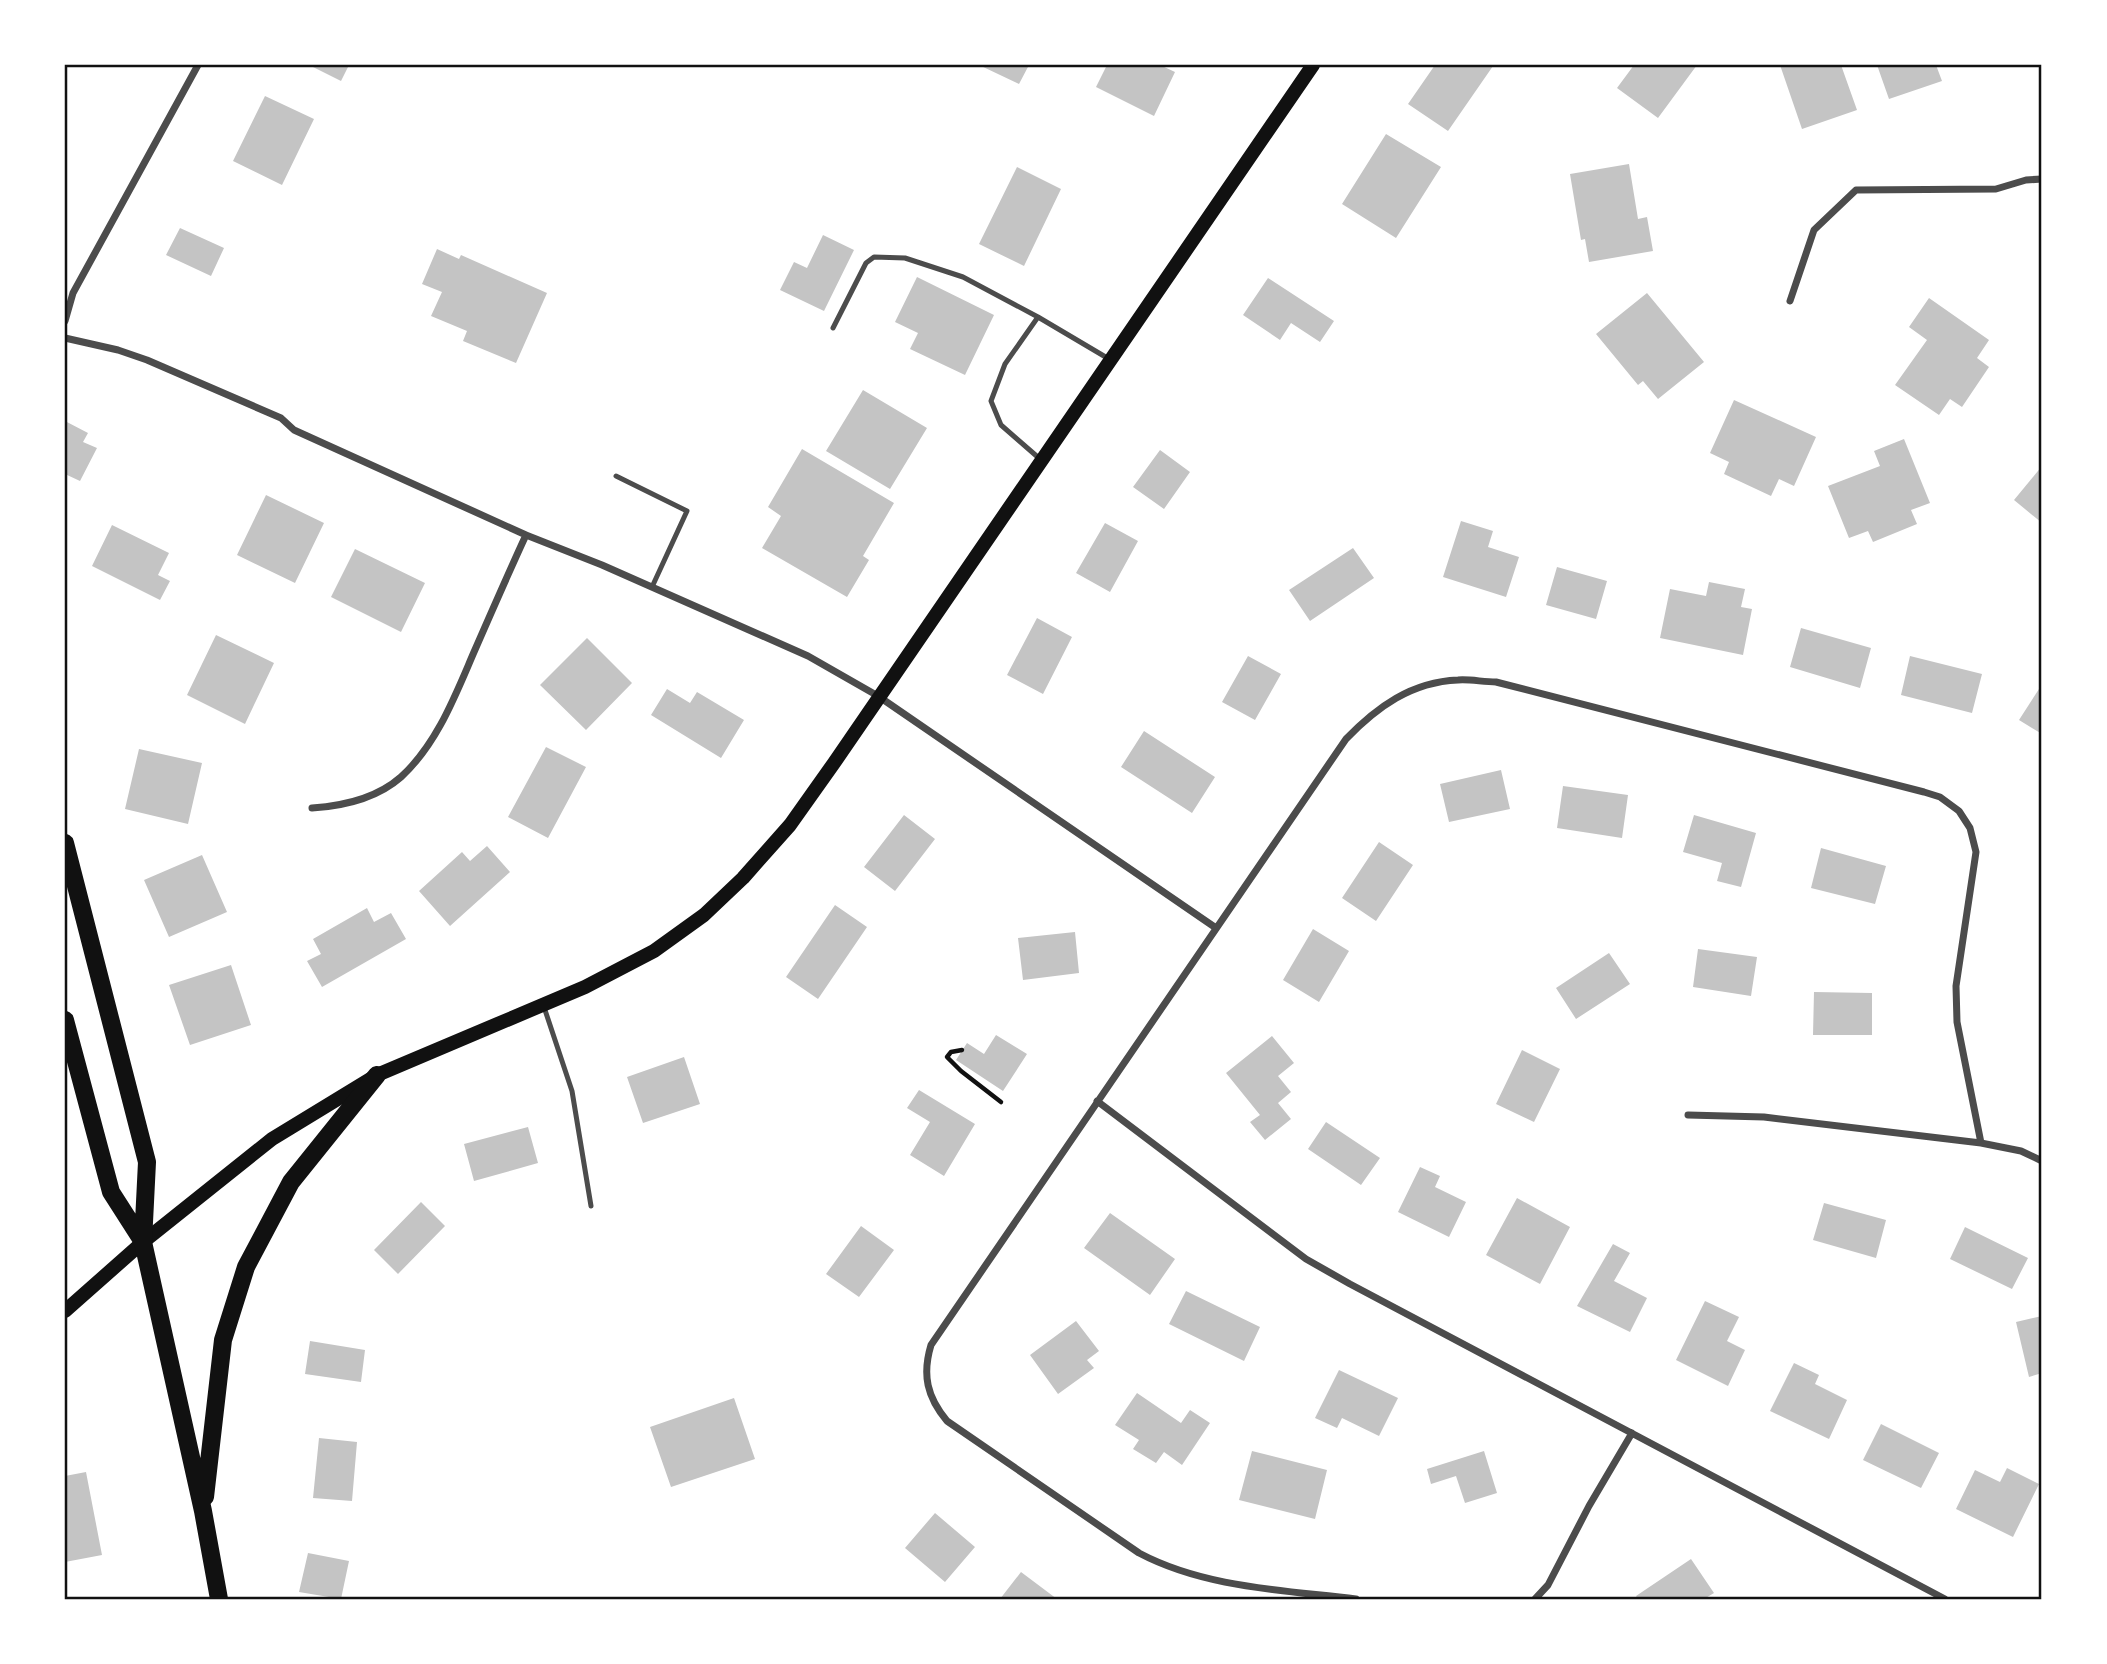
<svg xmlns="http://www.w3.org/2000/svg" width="2107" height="1664" font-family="Manrope,sans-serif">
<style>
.building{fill:#c4c4c4}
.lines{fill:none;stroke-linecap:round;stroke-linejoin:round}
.path{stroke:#111;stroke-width:4.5}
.service{stroke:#4c4c4c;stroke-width:5}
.minor{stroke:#4c4c4c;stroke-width:7}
.secondary{stroke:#111;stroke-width:14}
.primary{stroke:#111;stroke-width:18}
.neatline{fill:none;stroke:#111;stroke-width:2.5}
</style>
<rect width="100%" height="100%" fill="#fff"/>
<!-- building -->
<path class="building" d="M 309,65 L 349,65 L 341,81 Z
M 979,65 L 1029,65 L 1019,84 Z
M 1107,65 L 1160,65 L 1175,72 L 1154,116 L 1096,87 Z
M 1435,65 L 1493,66 L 1448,131 L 1408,104 Z
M 1634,65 L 1697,65 L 1658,118 L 1617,88 Z
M 1780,65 L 1841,65 L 1857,110 L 1802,129 Z
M 1877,65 L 1936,65 L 1942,81 L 1889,99 Z
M 265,96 L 314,119 L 282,185 L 233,161 Z
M 1386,134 L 1441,167 L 1396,238 L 1342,204 Z
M 1629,164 L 1638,219 L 1647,217 L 1653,251 L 1589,262 L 1585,239 L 1581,240 L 1570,174 Z
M 1017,167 L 1061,189 L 1024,266 L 979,244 Z
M 180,228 L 224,248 L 211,276 L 166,255 Z
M 823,235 L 854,250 L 824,311 L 780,290 L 794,262 L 807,268 Z
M 437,249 L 459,259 L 461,255 L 547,293 L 516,363 L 463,341 L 467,331 L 431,316 L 442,292 L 422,284 Z
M 917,277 L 994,315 L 965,375 L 910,349 L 918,333 L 895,322 Z
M 1268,278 L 1334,321 L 1320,342 L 1291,323 L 1280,340 L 1243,315 Z
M 1647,293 L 1704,362 L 1658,399 L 1643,381 L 1638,385 L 1596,334 Z
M 1929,298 L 1989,340 L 1977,358 L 1989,367 L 1962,407 L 1950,399 L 1939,415 L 1895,385 L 1927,340 L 1909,327 Z
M 863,390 L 927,428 L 890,489 L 826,451 Z
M 1734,400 L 1816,437 L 1794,486 L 1779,479 L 1771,496 L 1724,474 L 1729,462 L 1710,453 Z
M 65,421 L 88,433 L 83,442 L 97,448 L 80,481 L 65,474 Z
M 1904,439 L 1930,503 L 1911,510 L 1917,524 L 1873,542 L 1868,531 L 1849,538 L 1828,486 L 1880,466 L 1874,451 Z
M 802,449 L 894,503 L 863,556 L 869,560 L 847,597 L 762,548 L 781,516 L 768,507 Z
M 1160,450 L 1190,472 L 1164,509 L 1133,487 Z
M 2042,466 L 2042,523 L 2014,500 Z
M 266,495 L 324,523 L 295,583 L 237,555 Z
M 1461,521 L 1493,531 L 1488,547 L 1519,557 L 1506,597 L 1443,577 Z
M 1105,523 L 1138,541 L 1110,592 L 1076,573 Z
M 112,525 L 169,553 L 158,575 L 170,581 L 160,600 L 92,566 Z
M 1353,548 L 1374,578 L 1310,621 L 1289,590 Z
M 355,549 L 425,583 L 401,632 L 331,597 Z
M 1557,567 L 1607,581 L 1596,619 L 1546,605 Z
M 1709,582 L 1745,589 L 1741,607 L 1752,609 L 1743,655 L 1660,638 L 1670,589 L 1706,596 Z
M 1037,618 L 1072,637 L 1043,694 L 1007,675 Z
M 1801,628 L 1871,648 L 1860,688 L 1790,667 Z
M 216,635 L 274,663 L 245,724 L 187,695 Z
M 587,638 L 632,683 L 586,730 L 540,685 Z
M 1248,656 L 1281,674 L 1255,720 L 1222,702 Z
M 1910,656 L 1982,674 L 1972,713 L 1901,695 Z
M 667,689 L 690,703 L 697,692 L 744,720 L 721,758 L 651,715 Z
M 2039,689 L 2042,691 L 2042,734 L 2019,720 Z
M 1144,731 L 1215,777 L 1192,813 L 1121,767 Z
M 546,747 L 586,767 L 548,838 L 508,817 Z
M 139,749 L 202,763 L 188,824 L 125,809 Z
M 1501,770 L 1510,809 L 1449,822 L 1440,784 Z
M 1563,786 L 1628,795 L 1622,838 L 1557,828 Z
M 904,815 L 935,839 L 895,891 L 864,867 Z
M 1694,815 L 1756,833 L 1741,887 L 1717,881 L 1722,863 L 1683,852 Z
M 1379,842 L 1413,865 L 1376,921 L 1342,898 Z
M 487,846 L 510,872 L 450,926 L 419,891 L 462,852 L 470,861 Z
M 1821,848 L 1886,866 L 1875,904 L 1811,888 Z
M 202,855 L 227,912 L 169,937 L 144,880 Z
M 835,905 L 867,927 L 818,999 L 786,977 Z
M 367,908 L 374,922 L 391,913 L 406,939 L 322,987 L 307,961 L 321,954 L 313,939 Z
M 1313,929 L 1349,951 L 1319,1002 L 1283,980 Z
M 1075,932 L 1079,973 L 1023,980 L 1018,938 Z
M 1698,949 L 1757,957 L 1751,996 L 1693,987 Z
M 1609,953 L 1630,984 L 1576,1019 L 1556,988 Z
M 231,965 L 251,1025 L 190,1045 L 169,985 Z
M 1814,992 L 1872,993 L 1872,1035 L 1813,1035 Z
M 996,1035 L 1027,1054 L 1003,1091 L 956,1060 L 967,1043 L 984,1054 Z
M 1272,1036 L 1294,1063 L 1278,1076 L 1291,1092 L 1278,1103 L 1291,1119 L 1265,1140 L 1250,1122 L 1260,1115 L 1226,1073 Z
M 1522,1050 L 1560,1069 L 1534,1122 L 1496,1104 Z
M 684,1057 L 700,1104 L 643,1123 L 627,1077 Z
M 919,1090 L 975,1124 L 944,1176 L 910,1155 L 930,1122 L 907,1108 Z
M 1326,1122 L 1380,1158 L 1361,1185 L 1308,1149 Z
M 528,1127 L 538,1163 L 474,1181 L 464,1144 Z
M 1420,1167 L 1440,1176 L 1435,1187 L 1466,1202 L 1449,1237 L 1398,1212 Z
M 1517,1198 L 1570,1227 L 1540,1284 L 1486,1255 Z
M 421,1202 L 445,1226 L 398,1274 L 374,1250 Z
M 1824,1203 L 1886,1220 L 1876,1258 L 1813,1240 Z
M 1110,1213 L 1175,1259 L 1150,1295 L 1084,1248 Z
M 861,1226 L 894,1250 L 859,1297 L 826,1274 Z
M 1965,1227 L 2028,1258 L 2012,1289 L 1950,1259 Z
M 1613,1244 L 1630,1253 L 1614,1281 L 1647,1298 L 1630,1332 L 1577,1306 Z
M 1186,1291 L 1260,1327 L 1244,1361 L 1169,1324 Z
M 1705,1301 L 1739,1317 L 1727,1341 L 1745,1350 L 1728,1386 L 1676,1360 Z
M 2042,1316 L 2042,1373 L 2029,1377 L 2016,1322 Z
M 1076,1321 L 1099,1351 L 1087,1360 L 1094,1368 L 1058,1394 L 1030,1355 Z
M 310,1341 L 365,1350 L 361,1382 L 305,1374 Z
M 1794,1363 L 1819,1375 L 1815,1384 L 1847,1400 L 1829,1439 L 1770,1411 Z
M 1339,1370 L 1398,1398 L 1379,1436 L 1342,1418 L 1337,1428 L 1315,1418 Z
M 1137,1393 L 1181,1423 L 1190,1410 L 1210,1423 L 1182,1465 L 1164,1452 L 1156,1463 L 1133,1449 L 1139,1440 L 1115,1425 Z
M 734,1398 L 755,1459 L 671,1487 L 650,1427 Z
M 1881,1424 L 1939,1453 L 1921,1488 L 1863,1460 Z
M 319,1438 L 357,1442 L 352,1501 L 313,1498 Z
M 1252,1451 L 1327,1470 L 1315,1519 L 1239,1500 Z
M 1484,1451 L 1497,1493 L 1465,1503 L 1456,1476 L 1431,1484 L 1427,1469 Z
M 2007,1468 L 2039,1484 L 2013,1537 L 1956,1509 L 1975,1470 L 2000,1482 Z
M 86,1472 L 102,1555 L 65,1562 L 65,1476 Z
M 935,1513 L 975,1547 L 945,1582 L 905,1548 Z
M 308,1553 L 349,1561 L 341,1599 L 299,1592 Z
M 1691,1559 L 1714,1593 L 1704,1599 L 1638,1599 L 1636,1596 Z
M 1021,1572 L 1057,1599 L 1000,1599 Z"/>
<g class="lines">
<!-- path -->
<path class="path" d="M 962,1050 L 951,1052 L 947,1057 L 961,1071 L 1001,1102"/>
<!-- service -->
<path class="service" d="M 1038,317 L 1005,364 L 991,401 L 1001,425 L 1040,459
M 833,328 L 866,263 L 874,257 L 905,258 L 963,277 L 1038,317 L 1109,359
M 616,476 L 687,511 L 652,587
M 544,1007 L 572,1091 L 591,1206"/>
<!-- minor -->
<path class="minor" d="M 1790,301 L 1814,230 L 1856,190 L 1996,189 L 2026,180 L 2042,179
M 65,321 L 73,293 L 198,65
M 65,338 L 118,350 L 147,360 L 281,418 L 294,430 L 526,535 L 602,565 L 808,656 L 878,696 L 1216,928
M 312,808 C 344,806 376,799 401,777 C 437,744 455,696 474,652 C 491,613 508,574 526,535
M 1097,1101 L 1306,1259 L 1350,1284 L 1945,1599
M 1688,1115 L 1764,1117 L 1981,1143
M 1356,1599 C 1284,1590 1205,1588 1139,1553 L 947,1421 C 927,1397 922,1375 931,1345 L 1346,739 C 1377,707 1411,682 1458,680 C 1470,679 1483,682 1496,682 L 1924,792 L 1940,797 L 1959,811 L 1970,828 L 1976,852 L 1956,986 L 1957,1022 L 1981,1143 L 2021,1151 L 2042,1161
M 1535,1599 L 1548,1585 L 1589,1506 L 1632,1433"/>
<!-- secondary -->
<path class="secondary" d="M 65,1311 L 143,1242 L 272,1139 L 377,1075 L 585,987 L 654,951 L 704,915 L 743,878 L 790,825 L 834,763 L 1313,65"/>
<!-- primary -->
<path class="primary" d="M 65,843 L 147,1162 L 143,1242 L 203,1511 L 219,1599
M 65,1020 L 111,1192 L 143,1242
M 205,1497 L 223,1340 L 246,1267 L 291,1182 L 377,1075"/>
</g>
<!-- border -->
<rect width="2107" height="1664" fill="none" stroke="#ffffff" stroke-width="133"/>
<rect x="66" y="66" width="1974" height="1532" class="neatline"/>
</svg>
